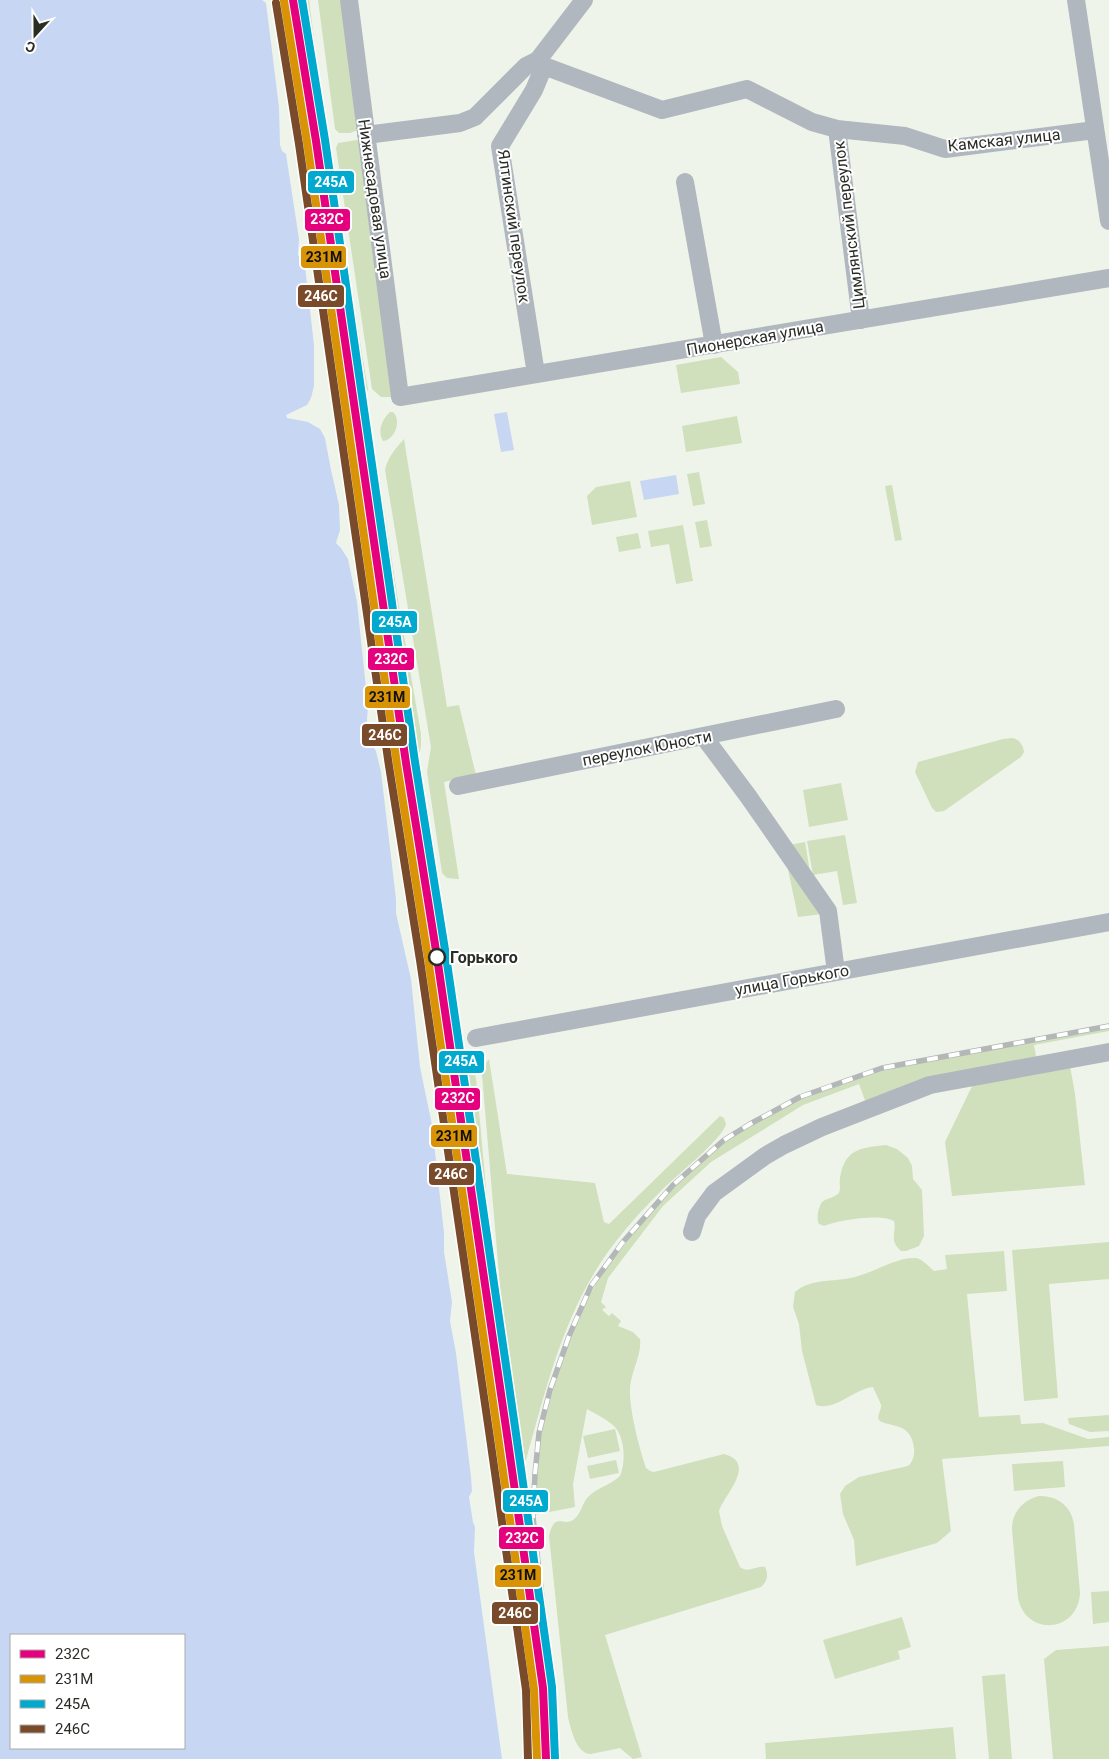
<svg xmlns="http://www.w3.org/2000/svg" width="1109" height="1759" font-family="Roboto,sans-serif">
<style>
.green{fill:#d0dfbc}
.water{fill:#c7d6f3;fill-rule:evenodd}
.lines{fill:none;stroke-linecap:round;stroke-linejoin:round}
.minor{stroke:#b0b7be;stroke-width:18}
.rail-casing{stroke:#b3b7b7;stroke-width:5.5}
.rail{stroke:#fff;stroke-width:4;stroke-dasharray:11;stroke-linecap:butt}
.rail-1-casing{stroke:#fff;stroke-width:11}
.rail-2-casing{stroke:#fff;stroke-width:11}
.rail-3-casing{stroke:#fff;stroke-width:11}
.rail-4-casing{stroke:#fff;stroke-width:11}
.rail-1{stroke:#e5007d;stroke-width:8}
.rail-2{stroke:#d89406;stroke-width:8}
.rail-3{stroke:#00a9ce;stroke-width:8}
.rail-4{stroke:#7a4b2a;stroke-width:8}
.stop-dot{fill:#fff;stroke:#2a2d26;stroke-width:2.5}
.labels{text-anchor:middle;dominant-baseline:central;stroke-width:4;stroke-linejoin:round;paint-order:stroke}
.street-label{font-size:16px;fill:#2a2d26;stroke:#fff}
.stop-label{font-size:16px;font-weight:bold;fill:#2a2d26;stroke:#fff;text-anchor:start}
.line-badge{stroke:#fff;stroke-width:2}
.badge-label{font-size:14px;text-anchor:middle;font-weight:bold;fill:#fff}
.pale-badge-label{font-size:14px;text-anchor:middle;font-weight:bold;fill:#111}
</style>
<rect width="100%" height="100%" fill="#eff4ea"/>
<!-- green -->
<path class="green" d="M 284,0 L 291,0 L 329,244 L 326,247 L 322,248 Z
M 296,0 L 309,0 L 326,132 L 325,134 L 318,134 Z
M 318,0 L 345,0 L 358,130 L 350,133 L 339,133 L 335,129 Z
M 357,140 L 361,141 L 391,397 L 381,397 L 372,389 L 336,148 L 338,143 Z
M 326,142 L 327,144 L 344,241 L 341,245 L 335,245 L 334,243 L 318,145 L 319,143 Z
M 339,250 L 346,256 L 368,390 L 364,394 L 358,392 L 355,380 L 335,256 L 335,253 Z
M 329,253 L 350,395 L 346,402 L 342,399 L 324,258 L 325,254 Z
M 721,357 L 738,372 L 740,384 L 681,393 L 676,365 Z
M 390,412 L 393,412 C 402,420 395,440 383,441 C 377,430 382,420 390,412 Z
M 737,416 L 742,443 L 686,452 L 682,426 Z
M 369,426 L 372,430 L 398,600 L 421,734 C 421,743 422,753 415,759 L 411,757 L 363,433 L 363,429 Z
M 354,431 L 356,433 L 382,605 L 376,608 L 352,434 Z
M 404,439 L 447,707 L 459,705 L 476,775 L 444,782 L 459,879 L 447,878 L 442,873 L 427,772 L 431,747 L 385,470 C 388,457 395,449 404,439 Z
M 699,472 L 705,504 L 693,506 L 687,474 Z
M 630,481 L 637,517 L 592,525 L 587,496 L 596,487 Z
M 892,485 L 902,540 L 895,541 L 885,486 Z
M 707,520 L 712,546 L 700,548 L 695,522 Z
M 683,525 L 693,581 L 676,584 L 669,544 L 651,547 L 648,531 Z
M 638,533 L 641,548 L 619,552 L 616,537 Z
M 381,611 L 405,768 L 402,772 L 399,771 L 377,613 Z
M 1013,738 C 1020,740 1023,745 1024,752 L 1021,757 L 944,811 L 936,812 L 932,808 L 915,772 L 918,762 L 1003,739 Z
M 405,777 L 407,780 L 504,1432 L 502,1434 L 498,1432 L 486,1385 L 481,1372 L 481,1350 L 468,1263 L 459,1238 L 459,1213 L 437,1022 L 435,1019 L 433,1007 L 434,994 L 423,952 L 400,780 L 401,778 Z
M 841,783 L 848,820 L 809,827 L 803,790 Z
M 845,835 L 857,903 L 843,905 L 837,871 L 813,875 L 807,841 Z
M 805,842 L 810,872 L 789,845 Z
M 786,860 L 822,914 L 798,917 Z
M 1109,1028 L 1109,1031 L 1034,1045 L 1037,1062 L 867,1106 L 859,1084 L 803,1105 L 711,1162 L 663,1206 L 608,1278 L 601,1302 L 606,1307 L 602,1310 L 609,1316 L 612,1313 L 621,1321 L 618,1326 L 633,1332 L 640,1339 C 642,1355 631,1371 630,1388 C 629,1409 639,1447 646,1468 L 650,1471 L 654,1472 L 724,1454 C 758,1463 724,1495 719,1511 L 722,1526 L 740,1567 C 748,1574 756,1565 765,1567 C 769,1575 767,1582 761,1587 L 605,1635 L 642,1757 L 633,1759 L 620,1748 L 591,1754 C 576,1754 571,1729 568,1717 L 549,1536 C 555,1511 562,1527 573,1520 C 581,1515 582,1503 588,1497 C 596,1488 611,1485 620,1476 C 626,1462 625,1437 614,1426 C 608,1420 594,1413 587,1409 L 573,1484 L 575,1507 L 534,1515 L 535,1492 L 541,1434 L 556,1378 L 570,1336 L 588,1298 L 602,1273 L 660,1201 L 674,1186 L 724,1142 L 791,1103 L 881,1070 Z
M 489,1059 L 507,1174 L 595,1183 L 604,1222 L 609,1224 L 720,1116 L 724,1118 L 726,1124 C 722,1140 674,1177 660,1192 C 645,1207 630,1223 617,1240 C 565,1306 548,1382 526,1460 L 519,1461 L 518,1458 L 501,1333 L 503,1321 L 482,1075 L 485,1064 Z
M 1070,1066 L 1075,1094 L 1085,1185 L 952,1196 L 945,1142 L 973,1084 Z
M 471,1071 L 474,1072 L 476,1078 L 498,1319 L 495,1324 L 493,1322 L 459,1085 C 460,1077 464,1074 471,1071 Z
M 886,1145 L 897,1149 L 908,1158 L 912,1166 L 913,1179 L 922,1190 L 924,1236 L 919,1246 L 906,1251 L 901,1251 C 888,1239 897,1233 894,1221 C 881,1213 838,1220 824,1226 L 819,1224 C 816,1218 818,1208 822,1202 C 827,1198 834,1198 839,1193 C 841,1188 839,1183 840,1178 C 845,1148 861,1148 886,1145 Z
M 1109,1242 L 1109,1279 L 1049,1284 L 1058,1398 L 1024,1401 L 1012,1250 Z
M 1004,1251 L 1007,1291 L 967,1294 L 979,1417 L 1020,1415 L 1021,1424 L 1043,1423 L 1088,1439 L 1109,1437 L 1109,1446 L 942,1459 L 951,1531 L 937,1543 L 856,1566 L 854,1540 L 843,1514 L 840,1494 L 845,1486 L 859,1477 L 908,1466 C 918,1458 915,1437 905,1430 C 899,1425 883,1424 880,1421 C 875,1416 882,1411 881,1405 C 880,1401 875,1392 873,1387 C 854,1389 834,1412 816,1405 L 802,1351 L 799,1324 L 793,1307 L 795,1292 C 812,1277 838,1283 858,1276 C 877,1271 895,1258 914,1258 C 922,1258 928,1266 934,1271 L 947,1269 L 945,1255 Z
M 1109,1415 L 1109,1431 L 1090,1432 L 1069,1424 L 1068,1418 Z
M 615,1429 L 620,1451 L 588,1458 L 583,1436 Z
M 616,1460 L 619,1473 L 590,1479 L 587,1466 Z
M 1063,1461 L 1065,1487 L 1014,1491 L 1012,1464 Z
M 1039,1496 C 1058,1496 1071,1506 1074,1524 L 1080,1593 C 1078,1633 1026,1637 1018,1598 L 1012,1529 C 1012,1512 1023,1500 1039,1496 Z
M 1109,1591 L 1109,1622 L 1093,1624 L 1091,1592 Z
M 902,1617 L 911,1647 L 898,1651 L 900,1659 L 835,1679 L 823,1640 Z
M 1109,1646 L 1109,1759 L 1053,1759 L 1044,1659 L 1056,1650 Z
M 1005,1674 L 1012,1759 L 989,1759 L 982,1676 Z
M 953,1727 L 956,1759 L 766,1759 L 765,1743 Z"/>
<!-- water -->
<path class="water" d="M 0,0 L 262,0 L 266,3 L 279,107 L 280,145 L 282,151 L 286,154 L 299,239 L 298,255 L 305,266 L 314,345 L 314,386 L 311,398 L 307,405 L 286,415 L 287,418 L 308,422 L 320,429 L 325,438 L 331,470 L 339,505 L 340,530 L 336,543 L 341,548 L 348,559 L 357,602 L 368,707 L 366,733 L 367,739 L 376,751 L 381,772 L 396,899 L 396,913 L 411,979 L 420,1067 L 432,1125 L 444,1233 L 444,1252 L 452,1302 L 450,1321 L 456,1353 L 471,1477 L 472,1491 L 469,1497 L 473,1522 L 475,1527 L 474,1552 L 502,1759 L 0,1759 ZM 11,1635 L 184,1635 L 184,1748 L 11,1748 Z
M 507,412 L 514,450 L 501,452 L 494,414 Z
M 676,475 L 679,494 L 644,500 L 640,481 Z"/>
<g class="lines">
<!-- minor -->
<path class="minor" d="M 349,0 L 400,397 L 1109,278
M 1076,0 L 1109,221
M 544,66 L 662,110 L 747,89 L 812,122 L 837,129 L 905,136 L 945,149 L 1095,130
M 837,129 L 861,320
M 366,135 L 460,123 L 475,117 L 526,66 L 538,60 L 584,0
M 685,182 L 714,345
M 536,374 L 500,146 L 534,90 L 544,66 L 538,60
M 704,737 L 748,796 L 828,911 L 836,972
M 458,786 L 836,709
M 476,1038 L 1109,922
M 692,1232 L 697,1216 L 714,1193 L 765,1156 L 784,1145 L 822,1127 L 930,1085 L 1109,1052"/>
<!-- rail casing -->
<g class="rail-casing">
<path id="rail" d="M 555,1759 L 552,1687 L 533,1517 L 535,1474 L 539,1433 L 550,1390 L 569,1336 L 591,1286 L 623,1242 L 673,1185 L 724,1140 L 750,1124 L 800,1097 L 882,1068 L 1109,1026"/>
</g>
<!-- rail -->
<use href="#rail" class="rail"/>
<!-- rail-1 casing -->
<g class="rail-1-casing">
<path id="rail-1" d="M 293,0 L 316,141 L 406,763 L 437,957 L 506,1428 L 543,1688 L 546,1759"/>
</g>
<!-- rail-2 casing -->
<g class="rail-2-casing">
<path id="rail-2" d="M 284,1 L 307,142 L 397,764 L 428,958 L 497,1429 L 534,1689 L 537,1759"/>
</g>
<!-- rail-3 casing -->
<g class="rail-3-casing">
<path id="rail-3" d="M 302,0 L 325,140 L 415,762 L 446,956 L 515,1427 L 552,1687 L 555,1759"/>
</g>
<!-- rail-4 casing -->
<g class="rail-4-casing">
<path id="rail-4" d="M 276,3 L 299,144 L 389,766 L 420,960 L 489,1431 L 526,1690 L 528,1759"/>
</g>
<!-- rail-1 -->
<use href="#rail-1" class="rail-1"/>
<!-- rail-2 -->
<use href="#rail-2" class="rail-2"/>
<!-- rail-3 -->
<use href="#rail-3" class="rail-3"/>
<!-- rail-4 -->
<use href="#rail-4" class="rail-4"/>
</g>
<!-- markers -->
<circle class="stop-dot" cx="437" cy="957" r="8"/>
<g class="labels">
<!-- street labels -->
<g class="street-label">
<text transform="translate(1004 140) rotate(-6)">Камская улица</text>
<text transform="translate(375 199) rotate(82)">Нижнесадовая улица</text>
<text transform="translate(849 225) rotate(-97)">Цимлянский переулок</text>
<text transform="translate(514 226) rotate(82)">Ялтинский переулок</text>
<text transform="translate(755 338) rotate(-10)">Пионерская улица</text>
<text transform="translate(647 748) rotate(-11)">переулок Юности</text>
<text transform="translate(792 980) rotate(-10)">улица Горького</text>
</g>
<!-- stop labels -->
<g class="stop-label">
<text x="450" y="957">Горького</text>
</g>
</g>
<g class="line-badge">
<rect x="307" y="170" width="48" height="24" rx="5" fill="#00a9ce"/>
<rect x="304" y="208" width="47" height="24" rx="5" fill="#e5007d"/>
<rect x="300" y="245" width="47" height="24" rx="5" fill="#d89406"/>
<rect x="297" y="284" width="48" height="24" rx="5" fill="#7a4b2a"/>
<rect x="371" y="610" width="47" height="24" rx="5" fill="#00a9ce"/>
<rect x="367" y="647" width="48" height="24" rx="5" fill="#e5007d"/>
<rect x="364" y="685" width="47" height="24" rx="5" fill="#d89406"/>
<rect x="361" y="723" width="47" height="24" rx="5" fill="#7a4b2a"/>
<rect x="438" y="1050" width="47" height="24" rx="5" fill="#00a9ce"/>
<rect x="434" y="1087" width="47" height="24" rx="5" fill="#e5007d"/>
<rect x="430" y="1124" width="48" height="24" rx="5" fill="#d89406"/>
<rect x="428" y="1162" width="47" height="24" rx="5" fill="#7a4b2a"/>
<rect x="502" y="1489" width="47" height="24" rx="5" fill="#00a9ce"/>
<rect x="498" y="1526" width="47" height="24" rx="5" fill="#e5007d"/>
<rect x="494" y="1564" width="48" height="24" rx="5" fill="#d89406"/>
<rect x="491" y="1601" width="48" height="24" rx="5" fill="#7a4b2a"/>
</g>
<g class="badge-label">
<text x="331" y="187">245А</text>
<text x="327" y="224">232C</text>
<text x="321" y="301">246С</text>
<text x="395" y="627">245А</text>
<text x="391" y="664">232C</text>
<text x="385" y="740">246С</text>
<text x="461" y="1066">245А</text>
<text x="458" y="1103">232C</text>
<text x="451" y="1179">246С</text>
<text x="526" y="1506">245А</text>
<text x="522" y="1543">232C</text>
<text x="515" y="1618">246С</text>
</g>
<g class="pale-badge-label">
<text x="324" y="262">231М</text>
<text x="387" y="702">231М</text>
<text x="454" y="1141">231М</text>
<text x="518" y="1580">231М</text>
</g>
<!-- legend -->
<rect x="10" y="1634" width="175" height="115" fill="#ffffff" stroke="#aaaba8"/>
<rect x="20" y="1650" width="25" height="8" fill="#e5007d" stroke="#aaaba8"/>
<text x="55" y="1659" font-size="15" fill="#2a2d26">232C</text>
<rect x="20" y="1675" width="25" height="8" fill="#d89406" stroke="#aaaba8"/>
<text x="55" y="1684" font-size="15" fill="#2a2d26">231М</text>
<rect x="20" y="1700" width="25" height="8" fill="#00a9ce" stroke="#aaaba8"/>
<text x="55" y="1709" font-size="15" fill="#2a2d26">245А</text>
<rect x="20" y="1725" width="25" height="8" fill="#7a4b2a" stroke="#aaaba8"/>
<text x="55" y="1734" font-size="15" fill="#2a2d26">246С</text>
<!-- north arrow -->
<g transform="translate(35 35) rotate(201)" stroke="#ffffff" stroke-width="4" paint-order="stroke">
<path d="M0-4L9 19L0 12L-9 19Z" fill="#2a2d26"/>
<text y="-8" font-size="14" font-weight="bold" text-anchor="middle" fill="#2a2d26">С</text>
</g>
</svg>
